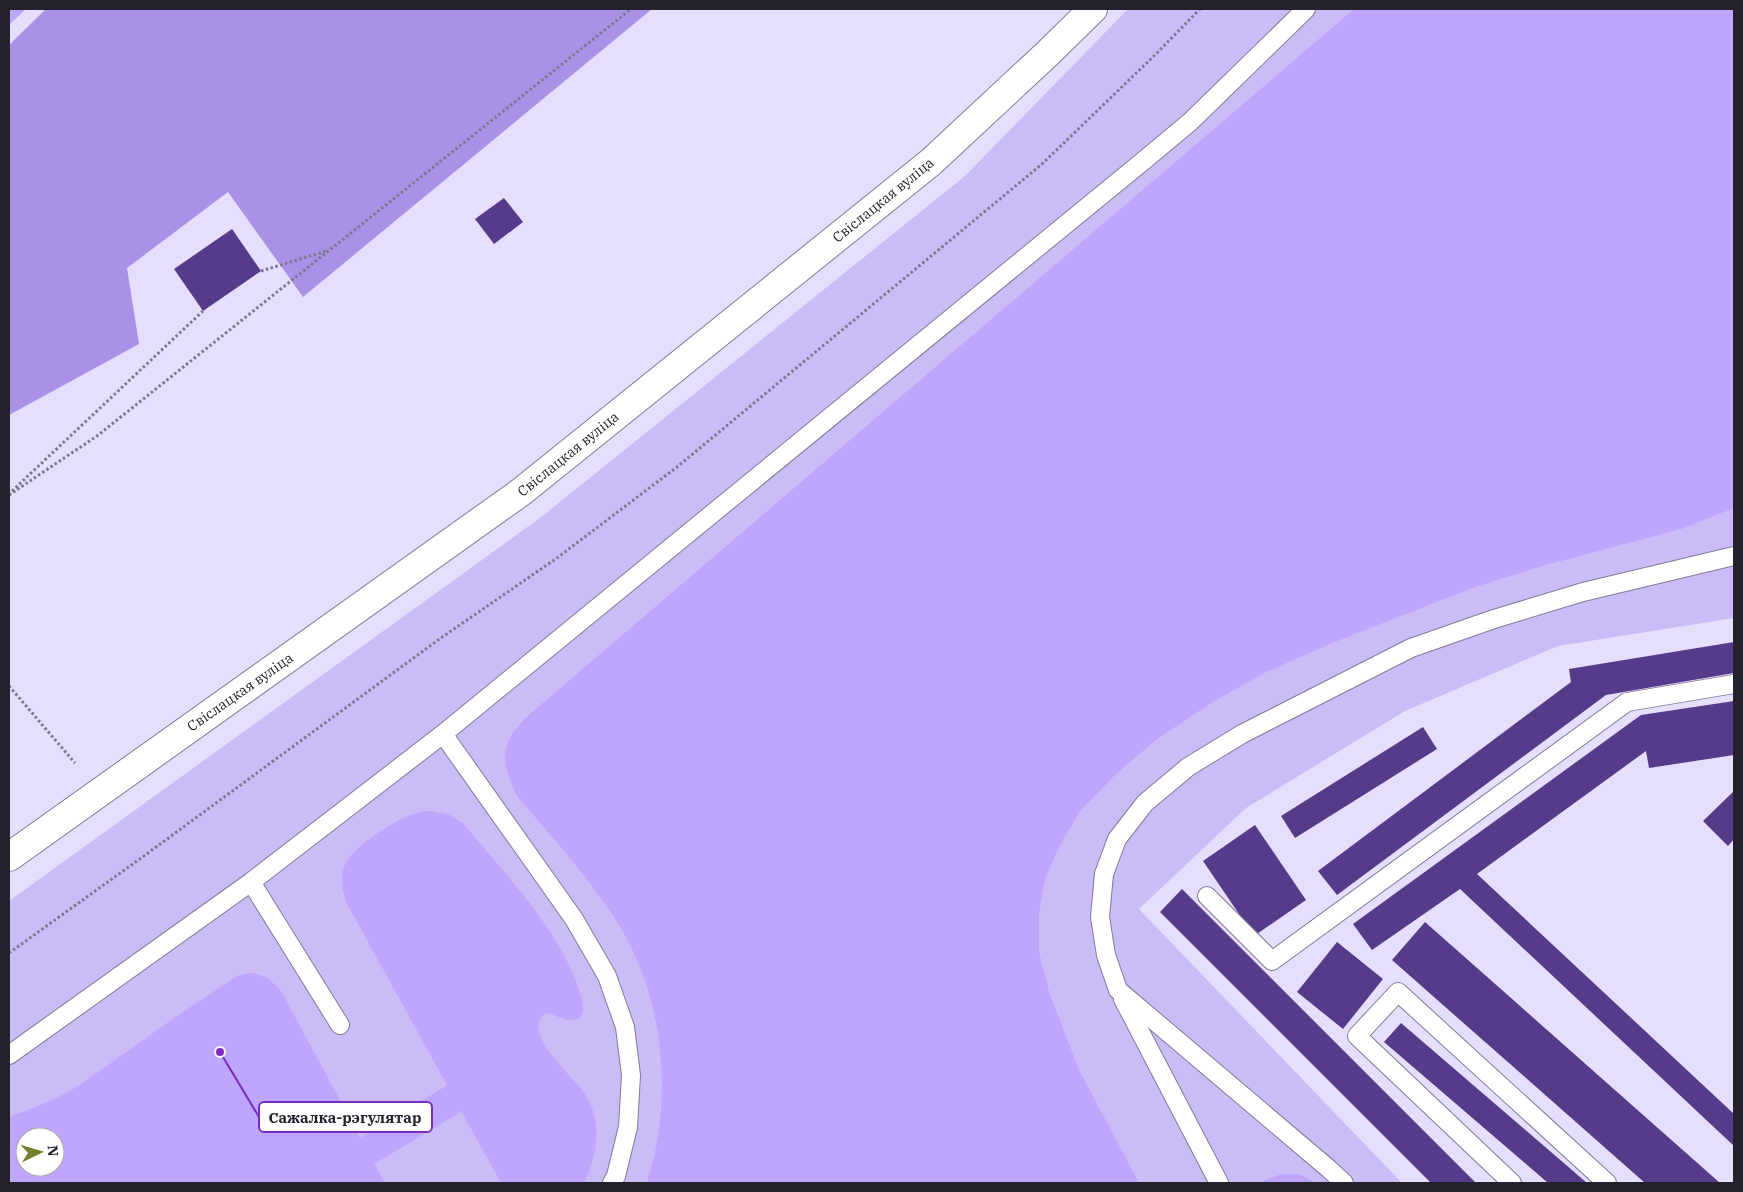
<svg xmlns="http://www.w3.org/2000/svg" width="1743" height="1192" font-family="'IBM Plex Serif',serif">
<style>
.green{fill:#cbbcf7;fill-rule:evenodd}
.forest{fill:#a991e8}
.water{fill:#bea6ff;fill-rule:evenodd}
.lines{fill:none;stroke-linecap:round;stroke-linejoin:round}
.canal{stroke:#bea6ff;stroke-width:30}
.building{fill:#563b8a}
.lane-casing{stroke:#817a96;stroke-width:20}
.secondary-casing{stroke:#817a96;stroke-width:30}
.path{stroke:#7c788c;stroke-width:3;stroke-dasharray:2.5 2.5;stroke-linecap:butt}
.lane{stroke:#fff;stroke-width:18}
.secondary{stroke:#fff;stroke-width:28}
.labels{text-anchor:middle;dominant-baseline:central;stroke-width:5;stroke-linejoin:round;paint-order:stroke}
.street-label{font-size:14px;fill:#23212c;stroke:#fff}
.leader{fill:none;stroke:#7b2cbf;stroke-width:2}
.callout-dot{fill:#7b2cbf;stroke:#fff;stroke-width:2}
.callout{fill:#fff;stroke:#7b2cbf;stroke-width:2}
.callout-label{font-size:15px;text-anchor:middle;font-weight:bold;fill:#23212c}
</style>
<rect width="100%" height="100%" fill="#e5defd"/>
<!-- green -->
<path class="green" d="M 1128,9 L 1734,9 L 1734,618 L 1558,646 L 1405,711 L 1246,808 L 1139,909 L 1402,1183 L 9,1183 L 9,901 L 540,518 L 965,176 ZM 25,1137 L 55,1137 L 55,1167 L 25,1167 Z"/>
<!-- forest -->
<path class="forest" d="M 46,9 L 652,9 L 303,297 L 228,192 L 127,268 L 139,344 L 9,415 L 9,45 Z"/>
<!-- water -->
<path class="water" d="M 9,9 L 26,9 L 9,25 Z
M 1354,9 L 1734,9 L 1734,508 L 1681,529 L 1542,566 L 1475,587 L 1332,643 L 1266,672 L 1211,703 L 1157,739 L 1116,774 L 1080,811 L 1059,847 L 1045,879 L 1039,913 L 1039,952 L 1049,992 L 1079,1070 L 1139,1183 L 647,1183 C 674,1096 665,995 614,917 C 586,874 550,835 517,796 C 509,780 501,760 508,742 C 512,731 523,721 531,713 Z
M 432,811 L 448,814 L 463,823 C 503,872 562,932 580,993 C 582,1000 586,1013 579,1018 C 570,1025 556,1014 546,1013 C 520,1029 567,1072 578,1085 C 584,1092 589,1100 592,1108 C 601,1132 595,1161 584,1183 L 501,1183 L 346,902 C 342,888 339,874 347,861 C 356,845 399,817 417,813 C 422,812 427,811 432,811 Z
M 249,973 C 264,974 271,980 281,991 L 385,1183 L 9,1183 L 9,1117 L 53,1100 L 80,1085 L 174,1018 L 237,976 ZM 25,1137 L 55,1137 L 55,1167 L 25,1167 Z
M 1282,1174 L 1299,1174 L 1316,1183 L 1262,1183 L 1265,1180 Z"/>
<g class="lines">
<!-- canal -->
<path class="canal" d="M 367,1151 L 455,1098"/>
</g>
<!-- building -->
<path class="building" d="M 504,198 L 523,222 L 494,244 L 475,219 Z
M 232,229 L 261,271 L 203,311 L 174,269 Z
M 1734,642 L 1734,673 L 1606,695 L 1337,895 L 1318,871 L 1571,682 L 1569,669 Z
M 1734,701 L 1734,755 L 1649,768 L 1646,751 L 1477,874 L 1734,1114 L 1734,1146 L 1460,889 L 1372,950 L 1353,924 L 1641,715 Z
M 1423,727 L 1437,749 L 1295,838 L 1281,816 Z
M 1734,791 L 1734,839 L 1728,846 L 1703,821 Z
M 1255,825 L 1306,900 L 1254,936 L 1203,861 Z
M 1182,889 L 1476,1183 L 1431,1183 L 1160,912 Z
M 1425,922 L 1720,1183 L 1645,1183 L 1392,960 Z
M 1337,942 L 1383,979 L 1343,1029 L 1297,992 Z
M 1401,1023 L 1587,1183 L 1548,1183 L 1384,1042 Z"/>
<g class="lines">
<!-- lane casing -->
<g class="lane-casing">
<path id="lane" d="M 443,734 L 574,919 L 607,976 L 625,1027 L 631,1075 L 628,1127 L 616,1176 L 612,1183
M 251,882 L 340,1025
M 1207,896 L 1272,961 L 1627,702 L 1734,684
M 1123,999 L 1219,1183
M 9,1055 L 251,882 L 443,734 L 1142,162 L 1190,122 L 1306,9
M 1344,1183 L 1329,1169 L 1118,990 L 1106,955 L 1100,917 L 1104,874 L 1117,839 L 1145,803 L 1188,767 L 1242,734 L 1411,648 L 1494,619 L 1583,592 L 1734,556
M 1512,1183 L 1357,1036 L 1398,992 L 1607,1183"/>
</g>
<!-- secondary casing -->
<g class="secondary-casing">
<path id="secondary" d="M 9,857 L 521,492 L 931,162 L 1047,54 L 1093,9"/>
</g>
<!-- path -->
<path class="path" d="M 261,271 L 326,251
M 12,491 L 203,311
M 9,495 L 97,436 L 631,9
M 9,686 L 75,763
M 9,953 L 148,853 L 438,640 L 557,558 L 677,467 L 1042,164 L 1155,55 L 1200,9"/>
<!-- lane -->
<use href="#lane" class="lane"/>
<!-- secondary -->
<use href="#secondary" class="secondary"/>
</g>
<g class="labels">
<!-- street labels -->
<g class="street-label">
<text transform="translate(883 200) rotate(-39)">Свіслацкая вуліца</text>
<text transform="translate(568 454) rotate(-39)">Свіслацкая вуліца</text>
<text transform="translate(240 692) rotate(-35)">Свіслацкая вуліца</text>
</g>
</g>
<!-- callouts -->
<path class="leader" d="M220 1052L259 1117"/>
<circle class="callout-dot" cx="220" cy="1052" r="5"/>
<rect class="callout" x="259" y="1102" width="173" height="30" rx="5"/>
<g class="callout-label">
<text x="345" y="1123">Сажалка-рэгулятар</text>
</g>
<!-- border -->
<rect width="1743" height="1192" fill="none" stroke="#23212c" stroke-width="20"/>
<!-- north arrow -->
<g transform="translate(40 1152) rotate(85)"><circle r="24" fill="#ffffff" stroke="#a7a6ab"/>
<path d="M0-4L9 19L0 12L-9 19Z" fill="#747f2b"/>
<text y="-8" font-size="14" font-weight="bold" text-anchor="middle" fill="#23212c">N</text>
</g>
</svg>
